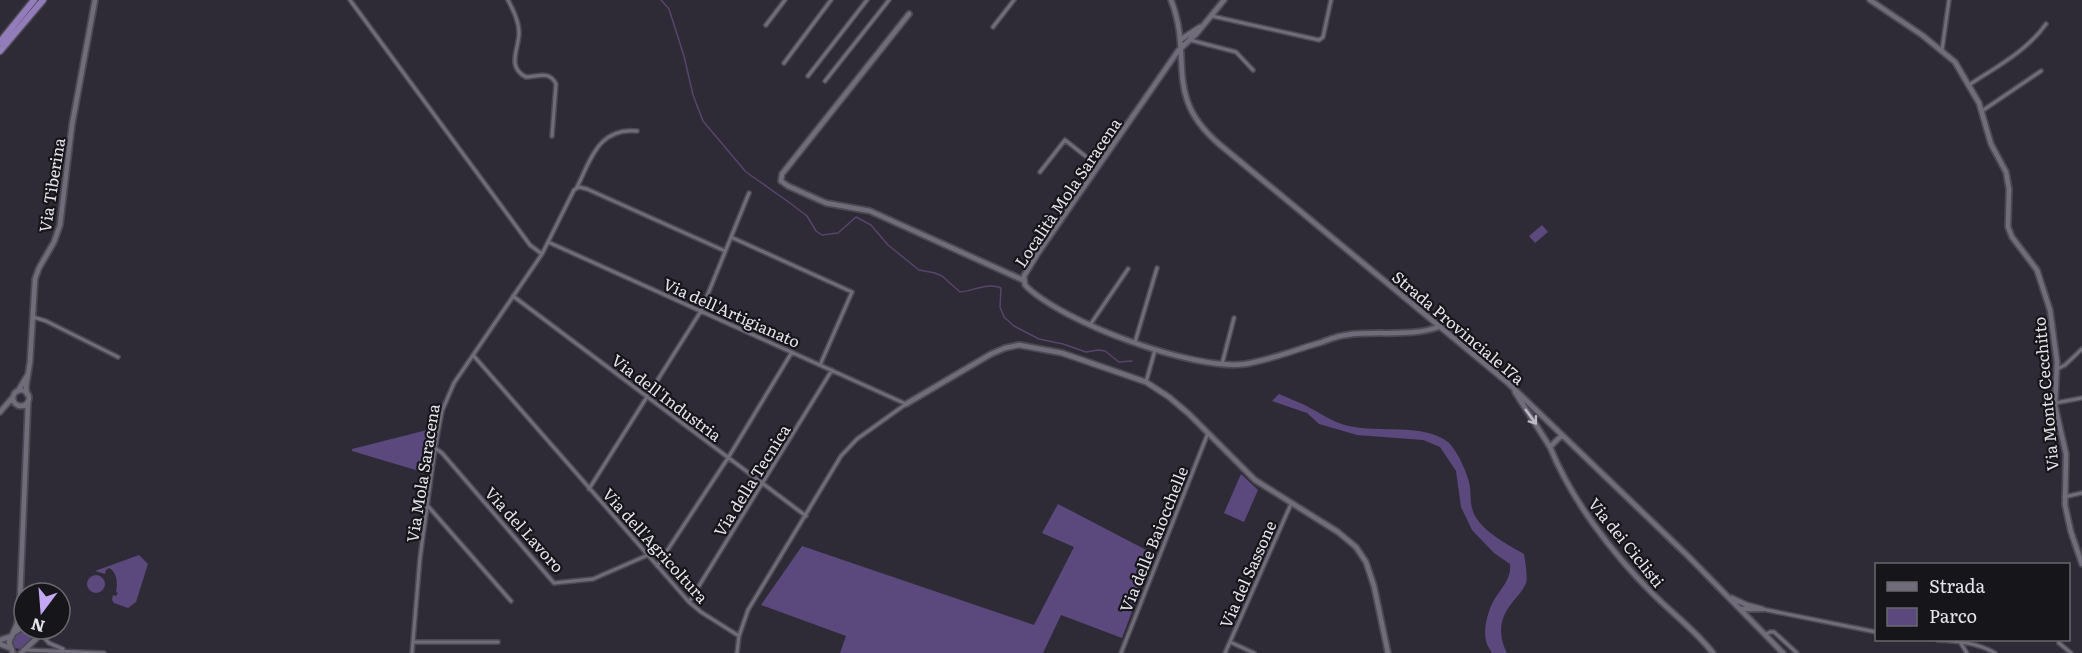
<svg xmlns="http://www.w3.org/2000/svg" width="2082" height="653" font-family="Literata,serif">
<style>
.green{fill:#5b487d}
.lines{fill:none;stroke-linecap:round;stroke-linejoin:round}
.stream{stroke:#58446d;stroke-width:1.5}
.street-casing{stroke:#4d4953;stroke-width:6}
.secondary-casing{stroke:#4d4953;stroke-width:8}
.highway-casing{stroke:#4d4953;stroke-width:9}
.street{stroke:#706c79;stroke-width:3}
.secondary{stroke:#706c79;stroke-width:4.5}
.highway{stroke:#927cba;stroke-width:6}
.oneway{stroke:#bdbac3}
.labels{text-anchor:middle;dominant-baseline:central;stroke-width:4.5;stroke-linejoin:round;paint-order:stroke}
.street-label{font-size:16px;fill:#e6e4eb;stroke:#16151a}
</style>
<rect width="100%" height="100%" fill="#2f2b36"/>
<!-- green -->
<path class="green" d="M 1542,225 L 1548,232 L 1535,243 L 1529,236 Z
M 1279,394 C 1290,399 1302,403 1312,409 C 1325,416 1335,423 1349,426 C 1378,433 1424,423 1448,442 C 1457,450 1469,476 1470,487 C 1471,497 1470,505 1474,514 C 1483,532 1507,544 1524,554 C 1525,560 1528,578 1526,583 C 1523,591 1517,596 1512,603 C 1499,618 1498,636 1507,653 L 1492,653 C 1490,649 1486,644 1486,640 C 1483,630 1488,611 1493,602 C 1499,590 1512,580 1510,564 L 1494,553 L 1472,530 L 1461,507 L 1456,471 L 1440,447 L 1423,440 L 1357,435 L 1319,424 L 1307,413 L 1272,401 Z
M 435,428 L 429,474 L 352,451 L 352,449 Z
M 1241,474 L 1258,490 L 1244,522 L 1224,513 Z
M 1058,504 L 1154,554 L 1122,638 L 1061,615 L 1043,653 L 840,653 L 846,636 L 761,605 L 802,546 L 1034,625 L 1074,547 L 1042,533 Z
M 139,555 L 148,564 L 136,602 L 128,608 L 114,603 L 112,600 L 113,595 L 116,596 L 118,593 L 116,592 C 118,583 117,572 109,568 L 106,570 L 105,574 L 95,571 Z
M87 584a9 9 0 1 1 18 0a9 9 0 1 1-18 0Z
M 24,629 L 34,630 L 34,638 L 20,649 L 15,648 L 12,644 L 13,638 Z"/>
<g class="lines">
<!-- stream -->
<path class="stream" d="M 661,0 L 669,9 L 684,56 L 693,95 L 703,121 L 746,172 L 790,203 L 807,216 L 816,231 L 822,235 L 838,233 L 856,217 L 871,225 L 888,245 L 919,270 L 935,273 L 942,276 L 960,292 C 973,291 988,282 1001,288 L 1000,307 L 1004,317 L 1014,326 L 1039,339 L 1063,344 L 1086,352 L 1098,350 L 1105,351 L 1119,362 L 1132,361"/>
<!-- street casing -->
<g class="street-casing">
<path id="street" d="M 350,0 L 530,245 L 542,254
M 508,0 C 513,10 519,21 519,33 C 519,49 506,67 526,77 C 538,77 549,70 556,84 L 552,136
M 1212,16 L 1319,40 L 1323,37 L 1331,0
M 766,25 L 785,0
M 993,27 L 1014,0
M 1190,40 L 1236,52 L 1253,70
M 1942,50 L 1949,0
M 784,63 L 831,0
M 808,76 L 867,0
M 825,81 L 889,0
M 1969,85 C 1996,67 2027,51 2046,24
M 1982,111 L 2041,71
M 1040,172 L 1065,140 L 1098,166
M 577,187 C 591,159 599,127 637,131
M 733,238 L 852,292 L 820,365
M 548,242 L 906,404 L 857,439 L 841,456 L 748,610 L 739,636 L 737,653
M 513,296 L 806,516
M 33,317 L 46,321 L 118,357
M 1090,325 L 1128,269
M 1135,342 L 1157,268
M 473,355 L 689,602 L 701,612 L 739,636
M 1222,364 L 1234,318
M 2057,369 L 2065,365 L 2082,349
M 1146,382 L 1155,350
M 2055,403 L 2082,398
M 435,448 L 442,453 L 554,583 L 593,579 L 648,555
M 589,489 L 701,311 L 749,193
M 2064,497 L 2082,493
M 427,505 L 511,601
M 657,566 L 728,458 L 792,352
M 689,602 L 832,370
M 1762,609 L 1876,632
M 38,631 L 49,643 L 63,649
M 1765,635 L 1770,632 L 1774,632 L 1797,653
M 1938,640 C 1957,641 1978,643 1995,653
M 413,642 L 498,642
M 1230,642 L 1254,653
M 1960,642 L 1967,653
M 2059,643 L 2071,653
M 27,650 L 104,653
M 412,653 L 420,558 L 435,448 L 442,411 L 454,383 L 542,254 L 574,190 L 579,187 L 587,189 L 725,251
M 1121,653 L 1208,433
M 1225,653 L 1291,504"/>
</g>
<!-- secondary casing -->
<g class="secondary-casing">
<path id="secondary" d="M 1171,0 C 1194,58 1162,95 1219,144 L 1508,383 L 1688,556 L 1783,653
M 1224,0 L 1197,33 L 1178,51 L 1038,253 L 1024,276 L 1025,285 C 1061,322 1194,371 1245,364 C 1270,360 1295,350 1319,343 C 1328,340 1337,336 1346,335 C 1377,330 1411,338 1441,326
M 1870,0 L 1922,35 L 1955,62 L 1979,103 L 1991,144 L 2006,172 L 2009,189 L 2008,227 L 2012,237 L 2037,270 L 2050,310 L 2057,362 L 2055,406 L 2066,454 L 2065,505 L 2071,532 L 2082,564
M 909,14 L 782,174 L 781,181 L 788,186 L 826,203 L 870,211 L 1023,280
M 1180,40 L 1200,27
M13 398a8 8 0 1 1 16 0a8 8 0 1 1-16 0Z
M 18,391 L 27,376
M 1515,392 L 1550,447
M 27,394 L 26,387 L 30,362 L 35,279 L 39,268 L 54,242 L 60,225 L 72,125 L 95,0
M 906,404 L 991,354 L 1005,348 L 1019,345 L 1062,353 L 1146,382 L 1169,397 L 1189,414 L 1255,480 L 1338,532 L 1356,547 L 1366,562 L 1374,586 L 1388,653
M 0,412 L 13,397
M 1562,435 L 1550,447 C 1572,501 1612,553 1653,594 C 1673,614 1696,631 1713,653
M 1732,598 L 1749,606
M 1747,605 L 1762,609
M 1741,609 L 1759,609
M 14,633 L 24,626
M 0,640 L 12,636
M 0,644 L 10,648
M 13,653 L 9,642 L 17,624 L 20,599 L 28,403
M 21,653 L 36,639 L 37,629"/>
</g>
<!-- highway casing -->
<g class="highway-casing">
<path id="highway" d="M 0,42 L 34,0
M 0,51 L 43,0"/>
</g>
<!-- street -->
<use href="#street" class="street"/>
<!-- secondary -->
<use href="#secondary" class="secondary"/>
<!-- highway -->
<use href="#highway" class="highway"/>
</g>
<!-- one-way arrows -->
<defs><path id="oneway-shaft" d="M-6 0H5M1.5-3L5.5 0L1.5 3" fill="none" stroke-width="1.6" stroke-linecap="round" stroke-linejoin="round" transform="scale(1.5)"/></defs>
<use class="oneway" href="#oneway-shaft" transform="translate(1531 417) rotate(54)"/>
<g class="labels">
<!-- street labels -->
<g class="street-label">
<text transform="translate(51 185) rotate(-81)">Via Tiberina</text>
<text transform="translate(1067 192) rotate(-56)">Località Mola Saracena</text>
<text transform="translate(732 312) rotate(24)">Via dell'Artigianato</text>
<text transform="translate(1459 327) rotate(40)">Strada Provinciale 17a</text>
<text transform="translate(2045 394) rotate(-95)">Via Monte Cecchitto</text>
<text transform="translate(667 397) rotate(37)">Via dell'Industria</text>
<text transform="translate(422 473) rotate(-81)">Via Mola Saracena</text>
<text transform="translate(751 480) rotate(-58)">Via della Tecnica</text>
<text transform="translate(525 529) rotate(48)">Via del Lavoro</text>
<text transform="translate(1153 539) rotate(-68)">Via delle Baiocchelle</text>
<text transform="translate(1627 542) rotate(51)">Via dei Ciclisti</text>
<text transform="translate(656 545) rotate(48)">Via dell'Agricoltura</text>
<text transform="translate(1247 574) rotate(-66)">Via del Sassone</text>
</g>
</g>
<!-- legend -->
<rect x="1875" y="563" width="195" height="78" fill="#16151a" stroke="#69686e" stroke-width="1.5"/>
<rect x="1887" y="582" width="30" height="9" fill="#706c79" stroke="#69686e" stroke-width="1.5"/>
<text x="1929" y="593" font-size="18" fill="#e6e4eb">Strada</text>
<rect x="1887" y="608" width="30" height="18" fill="#5b487d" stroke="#69686e" stroke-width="1.5"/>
<text x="1929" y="623" font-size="18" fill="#e6e4eb">Parco</text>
<!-- north arrow -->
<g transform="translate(42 611) rotate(196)"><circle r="28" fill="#16151a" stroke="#69686e" stroke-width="1.5"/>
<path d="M0-4.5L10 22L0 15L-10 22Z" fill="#c2a8f3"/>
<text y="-9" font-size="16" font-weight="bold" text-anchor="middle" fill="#e6e4eb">N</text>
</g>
</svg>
